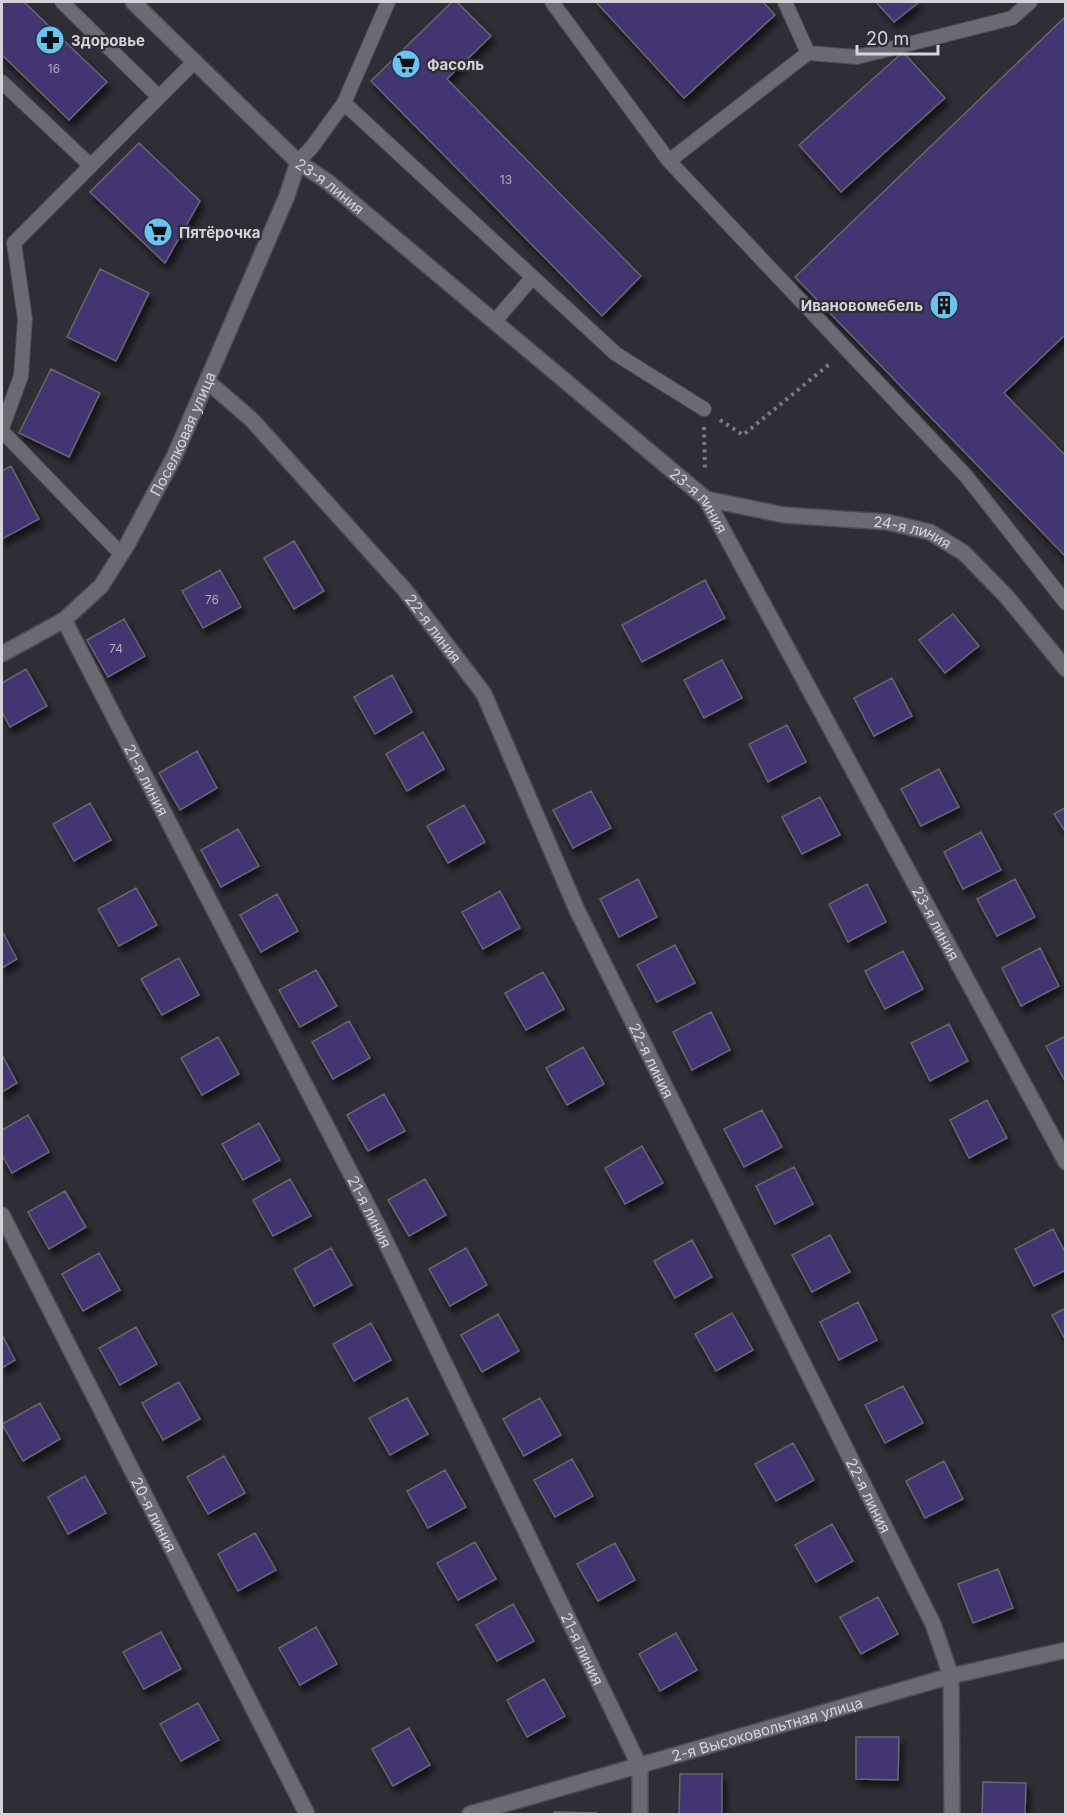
<svg xmlns="http://www.w3.org/2000/svg" width="1067" height="1816" font-family="Inter,sans-serif">
<style>
.building{fill:#423671;stroke:#676670;stroke-width:1.5;filter:url(#shadow)}
.lines{fill:none;stroke-linecap:round;stroke-linejoin:round}
.lane-casing{stroke:#4c4b51;stroke-width:16}
.street-casing{stroke:#4c4b51;stroke-width:18}
.secondary-casing{stroke:#4c4b51;stroke-width:18}
.path{stroke:#7c7b82;stroke-width:4;stroke-dasharray:3 4.5;stroke-linecap:butt}
.lane{stroke:#6b6a73;stroke-width:14}
.street{stroke:#6b6a73;stroke-width:15}
.secondary{stroke:#6b6a73;stroke-width:15}
.labels{text-anchor:middle;dominant-baseline:central;stroke-width:4.5;stroke-linejoin:round;paint-order:stroke}
.number-label{font-size:12px;fill:#afacbe}
.poi-label{font-size:15px;font-weight:bold;fill:#d3d3d8;stroke:#2f2d35;text-anchor:start}
.street-label{font-size:15px;fill:#d3d3d8;stroke:#2f2d35}
</style>
<defs>
<filter id="shadow"><feDropShadow dx="3.5" dy="6" stdDeviation="3" flood-color="#0009"/></filter>
</defs>
<rect width="100%" height="100%" fill="#2f2d35"/>
<!-- building -->
<path class="building" d="M 2,2 L 24,2 L 107,82 L 69,120 L 2,55 Z
M 452,2 L 457,2 L 491,36 L 447,79 L 641,276 L 602,316 L 371,81 Z
M 596,2 L 763,2 L 775,15 L 684,98 Z
M 876,2 L 919,2 L 894,22 Z
M 1066,16 L 1066,334 L 1004,393 L 1066,456 L 1066,557 L 795,277 Z
M 903,52 L 945,98 L 841,192 L 799,145 Z
M 139,143 L 200,201 L 165,263 L 90,192 Z
M 100,269 L 149,293 L 116,361 L 67,337 Z
M 51,369 L 100,393 L 69,457 L 19,433 Z
M 11,466 L 39,519 L 2,539 L 2,471 Z
M 294,541 L 324,591 L 294,609 L 264,558 Z
M 220,570 L 241,607 L 203,628 L 182,591 Z
M 705,580 L 725,618 L 642,662 L 622,625 Z
M 953,614 L 979,646 L 945,673 L 919,640 Z
M 124,619 L 145,656 L 108,677 L 87,640 Z
M 722,660 L 742,698 L 704,718 L 684,680 Z
M 26,669 L 47,706 L 10,727 L 2,712 L 2,683 Z
M 392,675 L 412,712 L 375,734 L 354,697 Z
M 892,678 L 912,716 L 874,736 L 854,698 Z
M 787,725 L 806,762 L 768,782 L 749,744 Z
M 423,732 L 444,769 L 407,791 L 386,754 Z
M 197,751 L 217,788 L 180,810 L 159,773 Z
M 939,769 L 959,807 L 921,826 L 901,789 Z
M 591,791 L 611,828 L 573,848 L 553,810 Z
M 820,797 L 840,835 L 802,854 L 782,817 Z
M 90,803 L 111,840 L 74,861 L 53,824 Z
M 464,805 L 485,842 L 448,863 L 427,826 Z
M 1066,807 L 1066,833 L 1054,814 Z
M 238,829 L 259,866 L 221,887 L 201,850 Z
M 981,832 L 1001,870 L 963,889 L 944,852 Z
M 638,879 L 657,917 L 619,937 L 600,899 Z
M 1015,879 L 1035,917 L 997,936 L 977,899 Z
M 867,884 L 886,922 L 848,942 L 829,904 Z
M 136,888 L 157,925 L 119,946 L 98,909 Z
M 500,891 L 520,928 L 483,949 L 462,912 Z
M 277,894 L 298,931 L 261,952 L 240,915 Z
M 2,931 L 17,959 L 2,968 Z
M 675,945 L 695,983 L 657,1002 L 637,965 Z
M 1040,948 L 1059,986 L 1021,1006 L 1002,968 Z
M 903,951 L 923,989 L 885,1009 L 865,971 Z
M 179,958 L 199,995 L 162,1015 L 141,979 Z
M 316,970 L 337,1006 L 300,1027 L 279,990 Z
M 543,972 L 564,1009 L 526,1030 L 505,993 Z
M 711,1012 L 730,1050 L 692,1070 L 673,1032 Z
M 349,1021 L 370,1058 L 333,1079 L 312,1042 Z
M 949,1024 L 968,1061 L 930,1081 L 911,1043 Z
M 1066,1036 L 1066,1083 L 1046,1046 Z
M 218,1037 L 239,1074 L 202,1095 L 181,1058 Z
M 583,1047 L 604,1084 L 567,1105 L 546,1068 Z
M 2,1055 L 17,1083 L 2,1092 Z
M 384,1094 L 405,1131 L 368,1151 L 347,1115 Z
M 987,1100 L 1007,1138 L 969,1158 L 950,1120 Z
M 762,1110 L 782,1147 L 744,1167 L 724,1129 Z
M 28,1115 L 49,1152 L 12,1173 L 2,1155 L 2,1130 Z
M 259,1123 L 280,1160 L 243,1180 L 222,1144 Z
M 642,1146 L 663,1183 L 625,1204 L 605,1168 Z
M 794,1167 L 813,1204 L 775,1224 L 756,1186 Z
M 290,1179 L 311,1216 L 273,1236 L 253,1200 Z
M 425,1179 L 446,1215 L 409,1236 L 388,1200 Z
M 65,1191 L 86,1227 L 49,1249 L 28,1212 Z
M 1053,1229 L 1066,1254 L 1066,1270 L 1034,1286 L 1015,1249 Z
M 830,1235 L 850,1272 L 812,1292 L 792,1255 Z
M 692,1240 L 712,1277 L 675,1298 L 654,1261 Z
M 331,1248 L 352,1285 L 314,1306 L 294,1269 Z
M 466,1248 L 487,1285 L 450,1306 L 429,1269 Z
M 99,1253 L 120,1290 L 83,1311 L 62,1274 Z
M 858,1302 L 877,1340 L 839,1360 L 820,1322 Z
M 1066,1308 L 1066,1341 L 1052,1315 Z
M 732,1313 L 753,1350 L 716,1371 L 695,1334 Z
M 498,1314 L 519,1351 L 482,1372 L 461,1335 Z
M 371,1323 L 391,1360 L 354,1381 L 333,1344 Z
M 136,1327 L 157,1364 L 120,1385 L 99,1348 Z
M 2,1335 L 15,1360 L 2,1368 Z
M 179,1382 L 200,1419 L 163,1440 L 142,1403 Z
M 903,1386 L 923,1423 L 885,1443 L 865,1405 Z
M 407,1398 L 428,1434 L 390,1455 L 369,1418 Z
M 540,1398 L 561,1435 L 524,1456 L 503,1419 Z
M 40,1403 L 60,1439 L 23,1461 L 2,1424 Z
M 793,1443 L 814,1480 L 776,1501 L 755,1464 Z
M 224,1456 L 245,1493 L 208,1514 L 187,1477 Z
M 572,1459 L 593,1496 L 555,1517 L 534,1480 Z
M 944,1461 L 963,1499 L 925,1518 L 906,1481 Z
M 445,1470 L 466,1507 L 428,1528 L 407,1491 Z
M 85,1476 L 106,1513 L 68,1534 L 48,1497 Z
M 832,1524 L 853,1561 L 816,1582 L 795,1545 Z
M 255,1533 L 276,1570 L 238,1591 L 218,1554 Z
M 475,1542 L 496,1579 L 458,1600 L 437,1563 Z
M 615,1543 L 635,1580 L 598,1601 L 577,1564 Z
M 998,1569 L 1013,1608 L 973,1623 L 958,1584 Z
M 878,1597 L 898,1634 L 861,1654 L 840,1617 Z
M 513,1604 L 534,1641 L 497,1661 L 476,1625 Z
M 316,1627 L 337,1664 L 300,1685 L 279,1648 Z
M 161,1632 L 181,1669 L 144,1689 L 123,1652 Z
M 676,1633 L 697,1670 L 660,1691 L 639,1654 Z
M 544,1679 L 565,1716 L 527,1737 L 507,1700 Z
M 198,1703 L 219,1740 L 181,1761 L 160,1724 Z
M 409,1728 L 430,1765 L 393,1786 L 372,1749 Z
M 856,1737 L 899,1737 L 898,1780 L 856,1779 Z
M 680,1774 L 722,1774 L 722,1814 L 679,1814 Z
M 983,1782 L 1026,1783 L 1025,1814 L 982,1814 Z
M 554,1812 L 597,1813 L 597,1814 L 554,1814 Z"/>
<g class="lines">
<!-- lane casing -->
<g class="lane-casing">
<path id="lane" d="M 62,2 L 159,97
M 552,2 L 669,161
M 785,2 L 808,53
M 1030,2 L 1012,18 L 857,57 L 808,53 L 669,161 L 966,476 L 1066,603
M 2,82 L 91,166
M 344,103 L 616,354 L 704,409
M 298,162 L 312,147 L 344,103 L 388,2
M 495,321 L 532,278
M 2,428 L 21,376 L 25,319 L 14,243 L 195,61
M 2,431 L 121,554"/>
</g>
<!-- street casing -->
<g class="street-casing">
<g id="street">
<path id="s1" d="M 298,162 L 328,182 L 706,499 L 1066,1162"/>
<path id="s2" d="M 207,381 L 252,420 L 404,589 L 484,694 L 577,910 L 933,1624 L 951,1676 L 952,1814"/>
<path id="s3" d="M 706,499 L 784,515 L 887,522 L 930,532 L 964,553 L 1006,596 L 1066,669"/>
<path id="s4" d="M 64,620 L 378,1226 L 640,1767 L 640,1814"/>
<path id="s5" d="M 2,1215 L 307,1814"/>
<path id="s6" d="M 470,1814 L 951,1676 L 1066,1650"/>
</g>
</g>
<!-- secondary casing -->
<g class="secondary-casing">
<g id="secondary">
<path id="s7" d="M 2,654 L 64,620 L 101,586 L 127,545 L 174,457 L 287,196 L 298,162 L 133,2"/>
</g>
</g>
<!-- path -->
<path class="path" d="M 720,420 L 743,435 L 832,362
M 704,427 L 705,470"/>
<!-- lane -->
<use href="#lane" class="lane"/>
<!-- street -->
<use href="#street" class="street"/>
<!-- secondary -->
<use href="#secondary" class="secondary"/>
</g>
<!-- icons -->
<defs>
<g id="pharmacy-disc" transform="scale(1.5)"><circle r="9.5" fill="#69c3f1" stroke="#2f2d35"/><path d="M-2-6h4v4h4v4h-4v4h-4v-4h-4v-4h4Z" fill="#111"/></g>
<g id="supermarket-disc" transform="scale(1.5)"><circle r="9.5" fill="#69c3f1" stroke="#2f2d35"/><path d="M-6-5.5h2.5l.6 2H6L4.5 2H-2.5L-4.4-4H-6ZM-1.5 3.2a1.3 1.3 0 1 0 .1 0ZM3 3.2a1.3 1.3 0 1 0 .1 0Z" fill="#111"/></g>
<g id="building-disc" transform="scale(1.5)"><circle r="9.5" fill="#69c3f1" stroke="#2f2d35"/><path d="M-4-6H4V6H1V3H-1V6H-4ZM-2.5-4.3h1.7v1.8h-1.7ZM.8-4.3h1.7v1.8H.8ZM-2.5-1h1.7V.8h-1.7ZM.8-1h1.7V.8H.8Z" fill="#111"/></g>
</defs>
<g fill-rule="evenodd">
<use href="#pharmacy-disc" x="50" y="40"/>
<use href="#supermarket-disc" x="406" y="64"/>
<use href="#supermarket-disc" x="158" y="232"/>
<use href="#building-disc" x="944" y="305"/>
</g>
<g class="labels">
<!-- number labels -->
<g class="number-label">
<text x="54" y="68">16</text>
<text x="506" y="179">13</text>
<text x="212" y="599">76</text>
<text x="116" y="648">74</text>
</g>
<!-- poi labels -->
<g class="poi-label">
<text x="71" y="40">Здоровье</text>
<text x="427" y="64">Фасоль</text>
<text x="179" y="232">Пятёрочка</text>
<text x="923" y="305" text-anchor="end">Ивановомебель</text>
</g>
<!-- street labels -->
<g class="street-label">
<text stroke="none"><textPath href="#s1" startOffset="40">23-я линия</textPath></text>
<text stroke="none"><textPath href="#s7" startOffset="294">Поселковая улица</textPath></text>
<text stroke="none"><textPath href="#s1" startOffset="526">23-я линия</textPath></text>
<text stroke="none"><textPath href="#s3" startOffset="210">24-я линия</textPath></text>
<text stroke="none"><textPath href="#s2" startOffset="336">22-я линия</textPath></text>
<text stroke="none"><textPath href="#s4" startOffset="180">21-я линия</textPath></text>
<text stroke="none"><textPath href="#s1" startOffset="1012">23-я линия</textPath></text>
<text stroke="none"><textPath href="#s2" startOffset="822">22-я линия</textPath></text>
<text stroke="none"><textPath href="#s4" startOffset="666">21-я линия</textPath></text>
<text stroke="none"><textPath href="#s2" startOffset="1308">22-я линия</textPath></text>
<text stroke="none"><textPath href="#s5" startOffset="336">20-я линия</textPath></text>
<text stroke="none"><textPath href="#s4" startOffset="1152">21-я линия</textPath></text>
<text stroke="none"><textPath href="#s6" startOffset="309">2-я Высоковольтная улица</textPath></text>
</g>
</g>
<!-- border -->
<rect width="1067" height="1816" fill="none" stroke="#d3d3d8" stroke-width="6"/>
<!-- scale -->
<path d="M857 45v9h81v-9" fill="none" stroke="#d3d3d8" stroke-width="3"/>
<text x="866" y="45" font-size="18" fill="#d3d3d8" stroke="#2f2d35" stroke-width="4.5" paint-order="stroke">20 m</text>
</svg>
